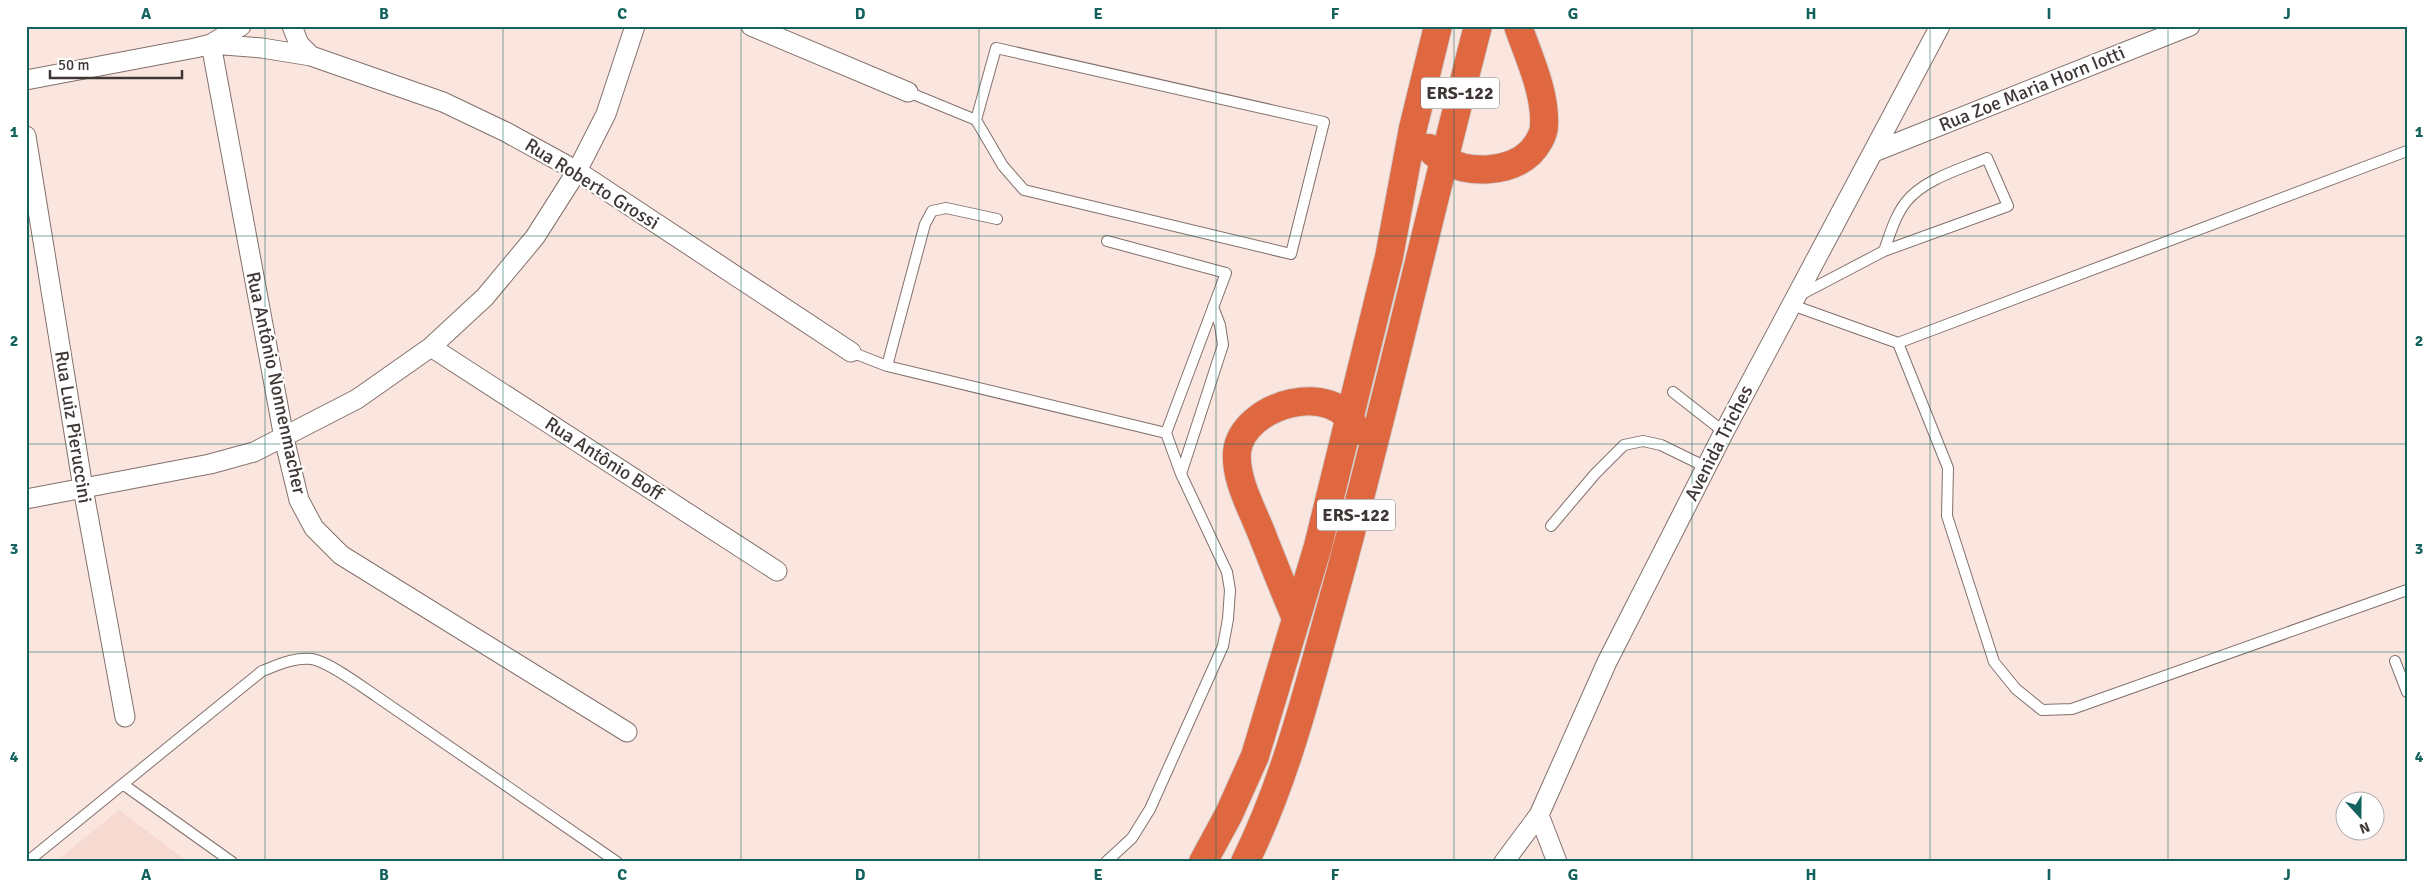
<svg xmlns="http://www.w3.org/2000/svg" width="2433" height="888" font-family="Signika,sans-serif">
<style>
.built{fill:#f6d9d0}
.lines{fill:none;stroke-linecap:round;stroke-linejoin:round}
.lane-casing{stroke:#83716b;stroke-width:12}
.street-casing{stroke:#83716b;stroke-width:21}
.highway-casing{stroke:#d1cfcf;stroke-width:30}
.lane{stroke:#fff;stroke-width:10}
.street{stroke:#fff;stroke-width:19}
.highway{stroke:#e06841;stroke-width:28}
.grid{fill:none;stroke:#14625d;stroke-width:1;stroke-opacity:0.55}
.labels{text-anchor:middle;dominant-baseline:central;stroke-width:4.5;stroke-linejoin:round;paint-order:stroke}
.shield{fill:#fff;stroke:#797372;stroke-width:1}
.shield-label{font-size:18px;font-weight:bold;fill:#3f3735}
.street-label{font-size:19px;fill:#3f3735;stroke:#fff}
.neatline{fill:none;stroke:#14625d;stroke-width:2}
.grid-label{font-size:16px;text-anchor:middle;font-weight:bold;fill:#14625d}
</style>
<rect width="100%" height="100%" fill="#fae6df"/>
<!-- built -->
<path class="built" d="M 119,810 L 188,862 L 55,862 Z"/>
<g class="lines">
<!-- lane casing -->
<g class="lane-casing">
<path id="lane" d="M 908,92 L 976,120 L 1003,166 L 1024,190 L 1291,254 L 1324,122 L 996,48 L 976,120
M 1800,295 L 1884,251 L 2008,206 L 1987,158 C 1961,169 1924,179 1906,202 C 1895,216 1890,234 1884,251
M 1792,305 L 1898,343 L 2407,151
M 1898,343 L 1948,468 L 1947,516 L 1994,662 L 2016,689 L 2042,710 L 2072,709 L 2407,590
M 851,352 L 887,366 L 1166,433
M 887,366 L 925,224 L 932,211 L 946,208 L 997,219
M 1673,392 L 1724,432
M 1181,474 L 1223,345 L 1220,325 L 1213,307
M 1551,526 L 1595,474 L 1624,445 L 1643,441 L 1661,445 L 1706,467
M 2395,661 L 2407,692
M 124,785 L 232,862
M 27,862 L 262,671 C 278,665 294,657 312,659 C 329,662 361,686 376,696 L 617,862
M 1106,862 L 1132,838 L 1150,809 L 1223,646 L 1228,619 L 1230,590 L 1227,572 L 1181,474 L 1166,433 L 1226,273 L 1107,241"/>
</g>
<!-- street casing -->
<g class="street-casing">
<path id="street" d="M 292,26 L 299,44 L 311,56
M 751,26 L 908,92
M 26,80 L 195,48 L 211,44 L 241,26
M 26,136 L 83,488 L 125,717
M 1874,152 L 2190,26
M 431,347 L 777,571
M 26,499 L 210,464 L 254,452 L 357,399 L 431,347 L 485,297 L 535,237 L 577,171 L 606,114 L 635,26
M 627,732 L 341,555 L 314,528 L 299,500 L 284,438 L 211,44 L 262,48 L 311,56 L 443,102 L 506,132 L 577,171 L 851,352
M 1539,815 L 1557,862
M 1504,862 L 1539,815 L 1607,662 L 1724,432 L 1940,26"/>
</g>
<!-- highway casing -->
<g class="highway-casing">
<path id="highway" d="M 1429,148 C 1433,152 1438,157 1444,160 C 1469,174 1509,173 1530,153 C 1536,147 1544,135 1544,126 C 1546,93 1529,58 1518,26
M 1295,616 C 1283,588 1272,560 1261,532 C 1251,507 1235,479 1237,452 C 1242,404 1337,377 1356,431
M 1203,862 L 1229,814 L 1255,756 L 1318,546 L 1389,257 L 1413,128 L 1438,26
M 1245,862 C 1289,773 1311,676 1338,581 C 1388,397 1430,211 1478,26"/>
</g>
<!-- lane -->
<use href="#lane" class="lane"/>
<!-- street -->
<use href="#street" class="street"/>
<!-- highway -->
<use href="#highway" class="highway"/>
</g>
<!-- grid -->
<path class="grid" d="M 265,26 L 265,862M 503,26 L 503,862M 741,26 L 741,862M 979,26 L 979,862M 1216,26 L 1216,862M 1454,26 L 1454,862M 1692,26 L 1692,862M 1930,26 L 1930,862M 2168,26 L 2168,862M 26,236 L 2407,236M 26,444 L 2407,444M 26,652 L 2407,652"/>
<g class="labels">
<!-- shield labels -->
<g class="shield">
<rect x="1421" y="77.5" width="78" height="31" rx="4"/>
<rect x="1317" y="499.5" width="78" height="31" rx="4"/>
</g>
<g class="shield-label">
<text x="1460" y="93">ERS-122</text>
<text x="1356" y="515">ERS-122</text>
</g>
<!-- street labels -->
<g class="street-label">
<text transform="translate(2032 89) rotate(-22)">Rua Zoe Maria Horn Iotti</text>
<text transform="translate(592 184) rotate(32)">Rua Roberto Grossi</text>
<text transform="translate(276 383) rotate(78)">Rua Antônio Nonnenmacher</text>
<text transform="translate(73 427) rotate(81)">Rua Luiz Pieruccini</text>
<text transform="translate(1719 443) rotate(-63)">Avenida Triches</text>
<text transform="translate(604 459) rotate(33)">Rua Antônio Boff</text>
</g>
</g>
<!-- border -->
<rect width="2433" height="888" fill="none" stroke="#ffffff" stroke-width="55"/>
<!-- north arrow -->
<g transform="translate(2360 816) rotate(159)"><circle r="24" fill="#ffffff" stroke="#b2afae"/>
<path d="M0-4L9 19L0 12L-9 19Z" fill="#14625d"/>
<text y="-8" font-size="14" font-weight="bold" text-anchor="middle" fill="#3f3735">N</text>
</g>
<!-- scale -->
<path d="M50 70v8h132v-8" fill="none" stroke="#3f3735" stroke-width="2.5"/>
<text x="58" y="70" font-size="15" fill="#3f3735" stroke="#ffffff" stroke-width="4" paint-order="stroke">50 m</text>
<rect x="28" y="28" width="2378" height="832" class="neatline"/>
<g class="grid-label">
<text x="146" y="19">A</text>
<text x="384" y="19">B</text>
<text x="622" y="19">C</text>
<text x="860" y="19">D</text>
<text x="1098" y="19">E</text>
<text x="1335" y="19">F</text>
<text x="1573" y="19">G</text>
<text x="1811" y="19">H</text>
<text x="2049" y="19">I</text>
<text x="2287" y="19">J</text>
<text x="14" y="137">1</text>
<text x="2419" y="137">1</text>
<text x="14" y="346">2</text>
<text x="2419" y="346">2</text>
<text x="14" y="554">3</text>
<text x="2419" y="554">3</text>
<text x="14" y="762">4</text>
<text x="2419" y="762">4</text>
<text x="146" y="880">A</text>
<text x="384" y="880">B</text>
<text x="622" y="880">C</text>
<text x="860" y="880">D</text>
<text x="1098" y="880">E</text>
<text x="1335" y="880">F</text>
<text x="1573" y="880">G</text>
<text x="1811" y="880">H</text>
<text x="2049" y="880">I</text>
<text x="2287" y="880">J</text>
</g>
</svg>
